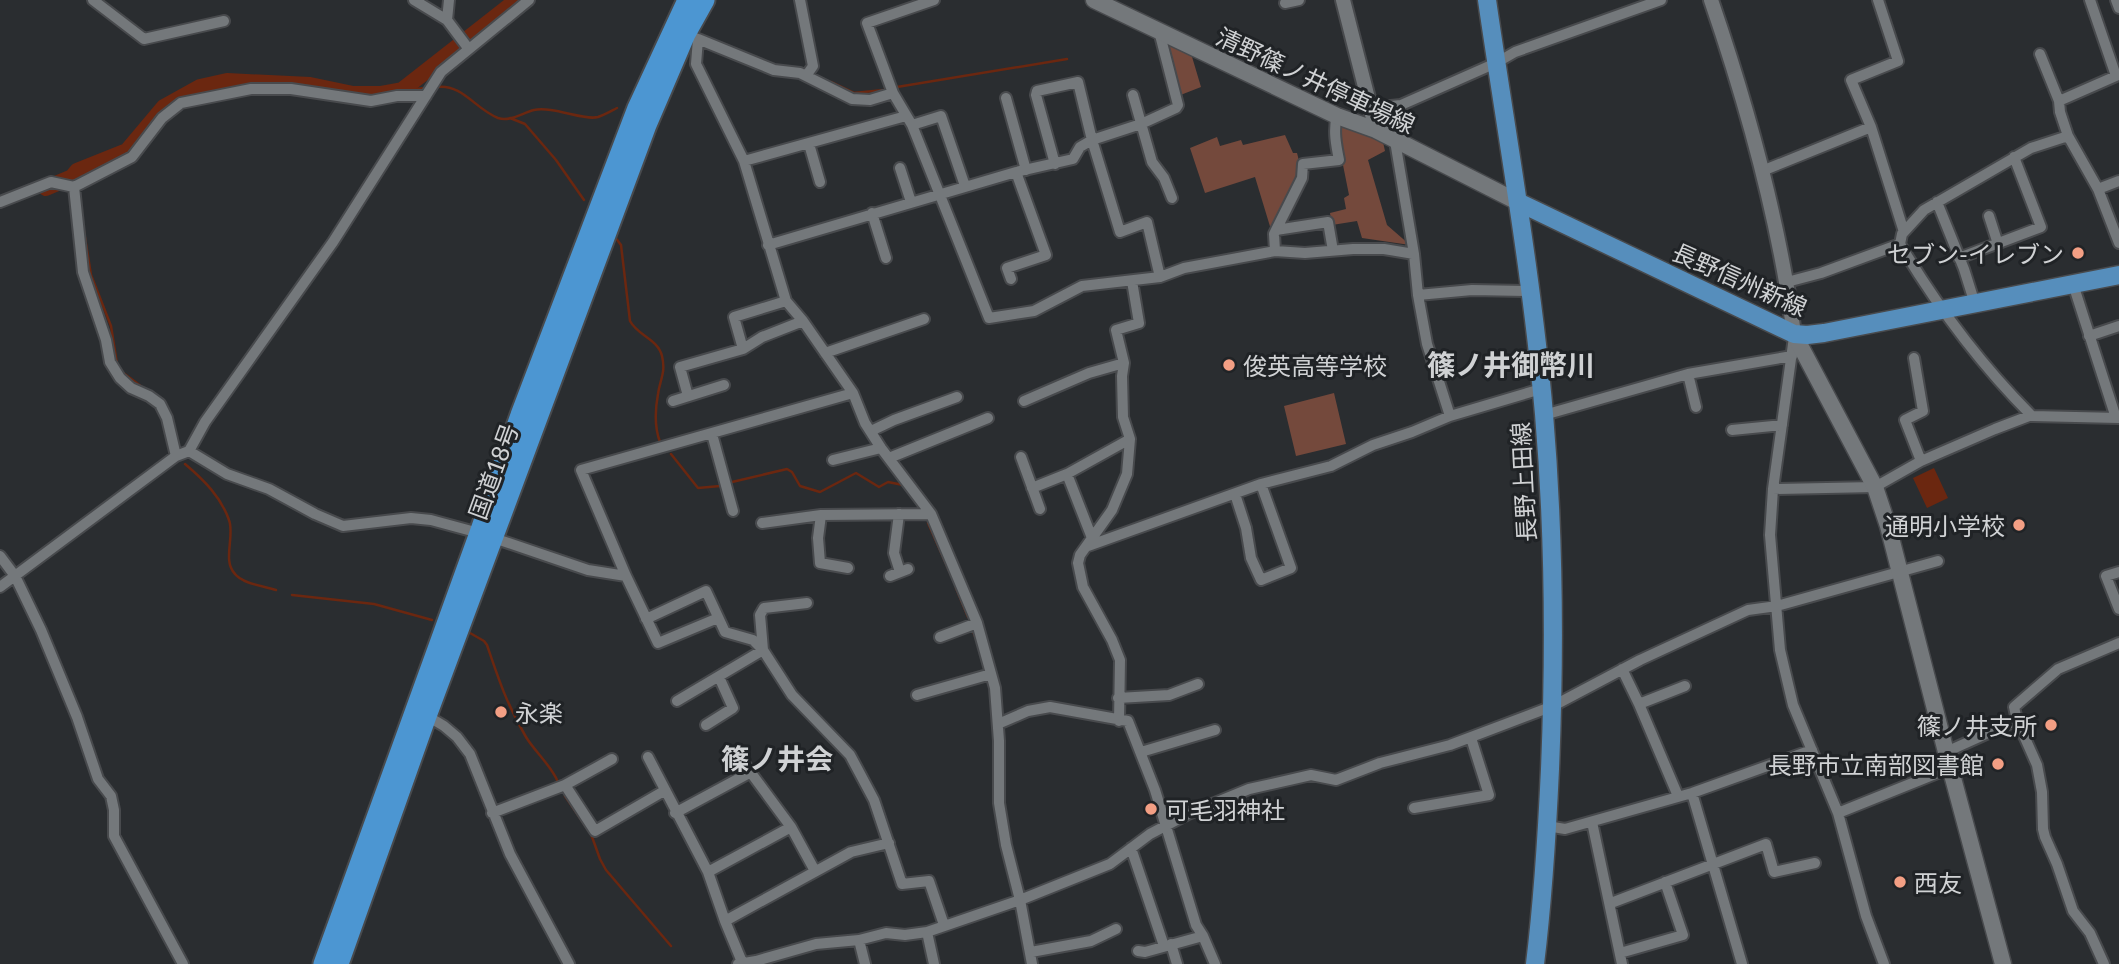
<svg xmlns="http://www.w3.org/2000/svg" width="2119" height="964" font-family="Lato,'Noto Sans JP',sans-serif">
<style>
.green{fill:#74493c}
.water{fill:#6b2710}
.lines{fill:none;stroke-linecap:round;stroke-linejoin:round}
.stream{stroke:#6b2710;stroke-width:2.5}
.river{stroke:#6b2710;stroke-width:16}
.minor-casing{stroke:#484a4d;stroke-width:14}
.tertiary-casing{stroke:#484a4d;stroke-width:18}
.secondary-casing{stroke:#484a4d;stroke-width:19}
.primary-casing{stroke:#484a4d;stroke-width:21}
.trunk-casing{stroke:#484a4d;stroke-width:23}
.minor{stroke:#74787b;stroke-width:10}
.tertiary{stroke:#74787b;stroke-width:14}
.secondary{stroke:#74787b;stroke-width:16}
.primary{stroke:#568ebc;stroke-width:18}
.trunk{stroke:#4c96d2;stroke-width:19}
.poi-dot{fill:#f39f84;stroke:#202326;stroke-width:2.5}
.labels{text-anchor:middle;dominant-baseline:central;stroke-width:6;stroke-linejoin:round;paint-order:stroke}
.street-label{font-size:24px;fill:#d0d2d4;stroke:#202326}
.poi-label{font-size:24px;fill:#d0d2d4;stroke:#202326;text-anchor:end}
.quarter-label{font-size:28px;font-weight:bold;fill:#d0d2d4;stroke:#202326}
</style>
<rect width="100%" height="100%" fill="#2a2d30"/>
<!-- green -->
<path class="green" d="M 1163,38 L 1190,50 L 1201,87 L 1178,96 Z
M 1338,123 L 1383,142 L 1385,151 L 1368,160 L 1387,225 L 1410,245 L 1362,238 L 1357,221 L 1332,225 L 1330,213 L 1346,209 L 1344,198 L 1349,195 L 1342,160 Z
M 1285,135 L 1293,153 L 1297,153 C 1306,181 1284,208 1272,233 L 1255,177 L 1205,193 L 1190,148 L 1217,137 L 1220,146 L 1241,140 L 1243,145 Z
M 1334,393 L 1346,444 L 1296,456 L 1284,406 Z"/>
<!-- water -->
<path class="water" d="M 1934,468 L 1948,498 L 1927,508 L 1913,478 Z"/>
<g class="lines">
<!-- stream -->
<path class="stream" d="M 831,82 L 854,93 L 884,90
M 437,87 C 463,84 475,109 498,118 C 510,122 522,113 534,110 C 553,106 584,121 598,117 C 604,115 611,111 617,108
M 897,87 L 1067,59
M 402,90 L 427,88
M 510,118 L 525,124 L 556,160 L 584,200
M 83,225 L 91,275 L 111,326 L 117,364
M 615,237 L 621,245 L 630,321 C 638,336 658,339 662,356 C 666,373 660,379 658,394 C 655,410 654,426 660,442
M 122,372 L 142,387
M 671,454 L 698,488 L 720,486
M 185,464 C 204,480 221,497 229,520 C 235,536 222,561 235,574 C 243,584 264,586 276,590
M 732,482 L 787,469 L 792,472 L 800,486 L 820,492 L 856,473 L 879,487 L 888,482 L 903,485
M 928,523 L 951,575
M 956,588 L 968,617
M 292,595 L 374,604 L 432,620
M 973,631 L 979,647
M 470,633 L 484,641 L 487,645 C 499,680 507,705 526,737 C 535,752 551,765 558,782
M 565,796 L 591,834 L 600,859 L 606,870 L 671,946"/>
<!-- river -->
<path class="river" d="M 46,188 L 72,177 L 77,171 L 127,151 L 164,107 L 200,87 L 227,81 L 310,85 L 353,94 L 380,94 L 402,90 L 517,0"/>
<!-- minor casing -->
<g class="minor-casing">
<path id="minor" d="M 93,0 L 144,39 L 224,21
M 414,0 L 447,20 L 468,48
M 800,0 L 813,66 L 806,76
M 2116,0 L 2119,8
M 1285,3 L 1299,0
M 447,20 L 449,0
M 686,34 L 698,39 L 696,64 L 744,161 L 786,301 L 803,321 L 853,393 L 865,423 L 881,448 L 931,514 L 977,623 L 995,688 L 999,741 L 999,803 L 1006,845 L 1020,900 L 1110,864 L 1150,834 L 1188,814 L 1249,789 L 1311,775 L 1336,780 L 1380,763 L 1450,745 L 1553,706 L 1640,660 L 1748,610 L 1777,606 L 1938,561
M 698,39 L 774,70 L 800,73 L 852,99 L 870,100 L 893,93 L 912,125 L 989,318 L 1034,311 L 1082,286 L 1160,277 L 1184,268 L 1275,251 L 1305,253 L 1353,249 L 1384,249 L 1414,254
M 2040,54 L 2059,101
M 893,93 L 867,23 L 934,0
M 1133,95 L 1152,162 L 1164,178 L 1172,198
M 1006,98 L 1026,170
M 1371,108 L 1401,105 L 1496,63 L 1515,52 L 1661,0
M 912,125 L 941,116 L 965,186
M 1871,127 L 1851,80 L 1898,61 L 1878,0
M 2068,136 L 2098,189 L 2119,243
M 1395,141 L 1414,254 L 1418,295 L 1427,344 L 1450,416
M 809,144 L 820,182
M 744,161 L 906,116
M 1055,164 L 1036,95 L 1037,91 L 1078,82 L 1092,140 L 1120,232 L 1147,222 L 1160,277
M 900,168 L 911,202
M 1762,171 L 1871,127 L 1904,232
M 74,187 L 83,272 L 106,340 L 110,362 L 120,378 L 131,388 L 149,396 L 160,404 L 167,418 L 176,456
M 2098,189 L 2119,181
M 0,202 L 51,182 L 74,187 L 132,157 L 162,118 L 181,103 L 251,89 L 291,89 L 371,101 L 397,96 L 426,96
M 1937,202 L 1964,269 L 1975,304
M 872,213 L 886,258
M 1989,216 L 1998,244
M 1276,230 L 1328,222 L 1332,245
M 768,245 L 1016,172 L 1073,159 L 1080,147 L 1092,140 L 1141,124 L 1176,108 L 1178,105 L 1159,31
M 1275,251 L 1274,234 L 1302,178 L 1303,164 L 1339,160 C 1336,145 1333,130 1337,116
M 1959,258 L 2041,227 L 2014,157
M 1011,279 L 1007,268 L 1046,255 L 1016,172
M 1787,282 L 1821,273 L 1900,244
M 2073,284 L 2116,418
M 1418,295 L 1472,290 L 1531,291
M 2089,336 L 2119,326
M 1794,337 L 1773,489 L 1770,535 L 1780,650 L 1793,705 L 1838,813 L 1866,916 L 1884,964
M 743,349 L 734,317 L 786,301
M 825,353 L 924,319
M 1914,358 L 1923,411 L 1905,420 L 1921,461
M 1688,374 L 1696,407
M 688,396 L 680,367 L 743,349 L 762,337 L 803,321
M 673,401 L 724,385
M 1024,401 L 1089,373 L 1124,363
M 1544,415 L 1688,374 L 1792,356
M 2032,416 C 1981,365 1937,306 1900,244 L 1902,234 L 1924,210 L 2031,148 L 2068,136 L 2060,112 L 2059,101 L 2116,76 L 2090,0
M 1732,430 L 1782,425
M 871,431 L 894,420 L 957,397
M 712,434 L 733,511
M 189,451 L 227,474 L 269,489 L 315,514 L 343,526 L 411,518 L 431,520 L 479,533 L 588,570 L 626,576
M 1021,457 L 1040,509
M 889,458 L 988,418
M 833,460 L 881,448
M 1032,488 L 1067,474
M 1773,489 L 1875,487 L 1921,461 L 1995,429 L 2029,416 L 2119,418
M 1235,494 L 1246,528 L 1251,558 L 1261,580 L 1291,568 L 1261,484
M 899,514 L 894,553 L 900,572
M 821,515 L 818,538 L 820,563 L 848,568
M 762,523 L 821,515 L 931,514
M 1092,538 L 1067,474 L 1130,439
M 1088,546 L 1261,484 L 1331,466 L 1373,445 L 1412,432 L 1450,416 L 1541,389
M 0,556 L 15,576 L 41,630 L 77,717 L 98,779 L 111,796 L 114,810 L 114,836 L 183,964
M 2119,572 L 2106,576 L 2119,609
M 890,576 L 908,569
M 0,587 L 176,456 L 189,451 L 205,422 L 333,242 L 441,72 L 529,0
M 718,618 L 658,643 L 626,576 L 581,470 L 853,393
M 646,619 L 706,591 L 725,632 L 753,640 L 763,650 L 792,695 L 850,755 L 874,800 L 902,884 L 929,881 L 944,925
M 940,637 L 977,623
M 1622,669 L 1639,704 L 1678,796
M 917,695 L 991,674
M 1118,698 L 1169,695 L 1198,684
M 677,701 L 763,650 L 760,615 L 764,608 L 807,603
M 1639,704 L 1685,686
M 424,714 L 444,726 L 457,737 L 470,754 L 510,854 L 569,964
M 1119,721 L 1120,660 L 1112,640 L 1083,587 L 1078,563 L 1080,555 L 1112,510 L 1127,474 L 1130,439 L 1123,417 L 1122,376 L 1124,363 L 1116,330 L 1139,323 L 1132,281
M 998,724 L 1028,711 L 1050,707 L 1128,721 L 1155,790 L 1196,925 L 1203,936 L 1215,964
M 706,725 L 733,708 L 719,677
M 1141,752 L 1215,730
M 1946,752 L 2017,720
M 648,757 L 708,872 L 725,921 L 742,962
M 743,762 L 791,827 L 815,871
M 565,785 L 595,831 L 664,791
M 1692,793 L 1742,964
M 1414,808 L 1489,795 L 1471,738
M 492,813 L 565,785 L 612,759
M 675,813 L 751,772
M 1838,813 L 1950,768
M 1592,822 L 1622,964
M 1547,826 L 1565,829 L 1692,793 L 1812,750
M 1131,848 L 1164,946
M 708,872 L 791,827
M 1611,903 L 1766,844 L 1774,872 L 1815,863
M 725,921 L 851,852 L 889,843
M 927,932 L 934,964
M 859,940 L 865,964
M 1171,944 L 1177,964
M 1138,951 L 1145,952 L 1203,936
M 1031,952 L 1091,941 L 1116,929
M 1620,953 L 1683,935 L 1665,882
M 738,964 L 756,961 L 816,944 L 859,940 L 886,933 L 905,935 L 927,932 L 1020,900 L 1032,964
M 2104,964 L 2090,933 L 2073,911 L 2057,864 L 2045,837 L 2043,829 L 2042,792 L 2037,765 L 2017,720 L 2014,707 L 2058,669 L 2119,643"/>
</g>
<!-- tertiary casing -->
<g class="tertiary-casing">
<path id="tertiary" d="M 1343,0 L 1376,130
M 1711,0 C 1748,108 1779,220 1794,334"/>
</g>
<!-- secondary casing -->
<g class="secondary-casing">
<path id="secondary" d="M 1094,0 L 1337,116 L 1376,130 L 1518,202
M 1794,334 L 1875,487 L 1888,526 L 1946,752 L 2003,964"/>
</g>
<!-- primary casing -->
<g class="primary-casing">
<path id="primary" d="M 1487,0 C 1507,138 1532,275 1544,414 C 1554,532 1555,650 1550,769 C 1547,834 1543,899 1535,964
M 1518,202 L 1794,334 L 1807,335 L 1824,333 L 2119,275"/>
</g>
<!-- trunk casing -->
<g class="trunk-casing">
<path id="trunk" d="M 323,964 L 479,533 L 520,415 L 637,108 L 687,0
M 339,964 L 427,716 L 647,125 L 686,34 L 705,0"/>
</g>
<!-- minor -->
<use href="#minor" class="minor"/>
<!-- tertiary -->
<use href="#tertiary" class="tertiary"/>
<!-- secondary -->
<use href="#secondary" class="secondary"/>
<!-- primary -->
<use href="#primary" class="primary"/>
<!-- trunk -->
<use href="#trunk" class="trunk"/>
</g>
<!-- markers -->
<g class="poi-dot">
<circle cx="2078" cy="253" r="7"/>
<circle cx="1229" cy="365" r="7"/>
<circle cx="2019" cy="525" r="7"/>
<circle cx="501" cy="712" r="7"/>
<circle cx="2051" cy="725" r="7"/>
<circle cx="1998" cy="764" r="7"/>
<circle cx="1151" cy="809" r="7"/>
<circle cx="1900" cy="882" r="7"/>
</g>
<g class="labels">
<!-- street labels -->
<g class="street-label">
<text transform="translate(1316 80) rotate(25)">清野篠ノ井停車場線</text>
<text transform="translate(1740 279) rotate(24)">長野信州新線</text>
<text transform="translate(493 471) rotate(-70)">国道18号</text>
<text transform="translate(1523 482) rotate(-93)">長野上田線</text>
</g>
<!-- poi labels -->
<g class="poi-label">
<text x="2064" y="253">セブン-イレブン</text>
<text x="1243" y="365" text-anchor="start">俊英高等学校</text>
<text x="2005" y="525">通明小学校</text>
<text x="515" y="712" text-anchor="start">永楽</text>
<text x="2037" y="725">篠ノ井支所</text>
<text x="1984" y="764">長野市立南部図書館</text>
<text x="1165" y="809" text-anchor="start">可毛羽神社</text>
<text x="1914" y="882" text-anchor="start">西友</text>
</g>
<!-- quarter labels -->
<g class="quarter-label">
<text x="1511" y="364">篠ノ井御幣川</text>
<text x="777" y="758">篠ノ井会</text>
</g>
</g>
</svg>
